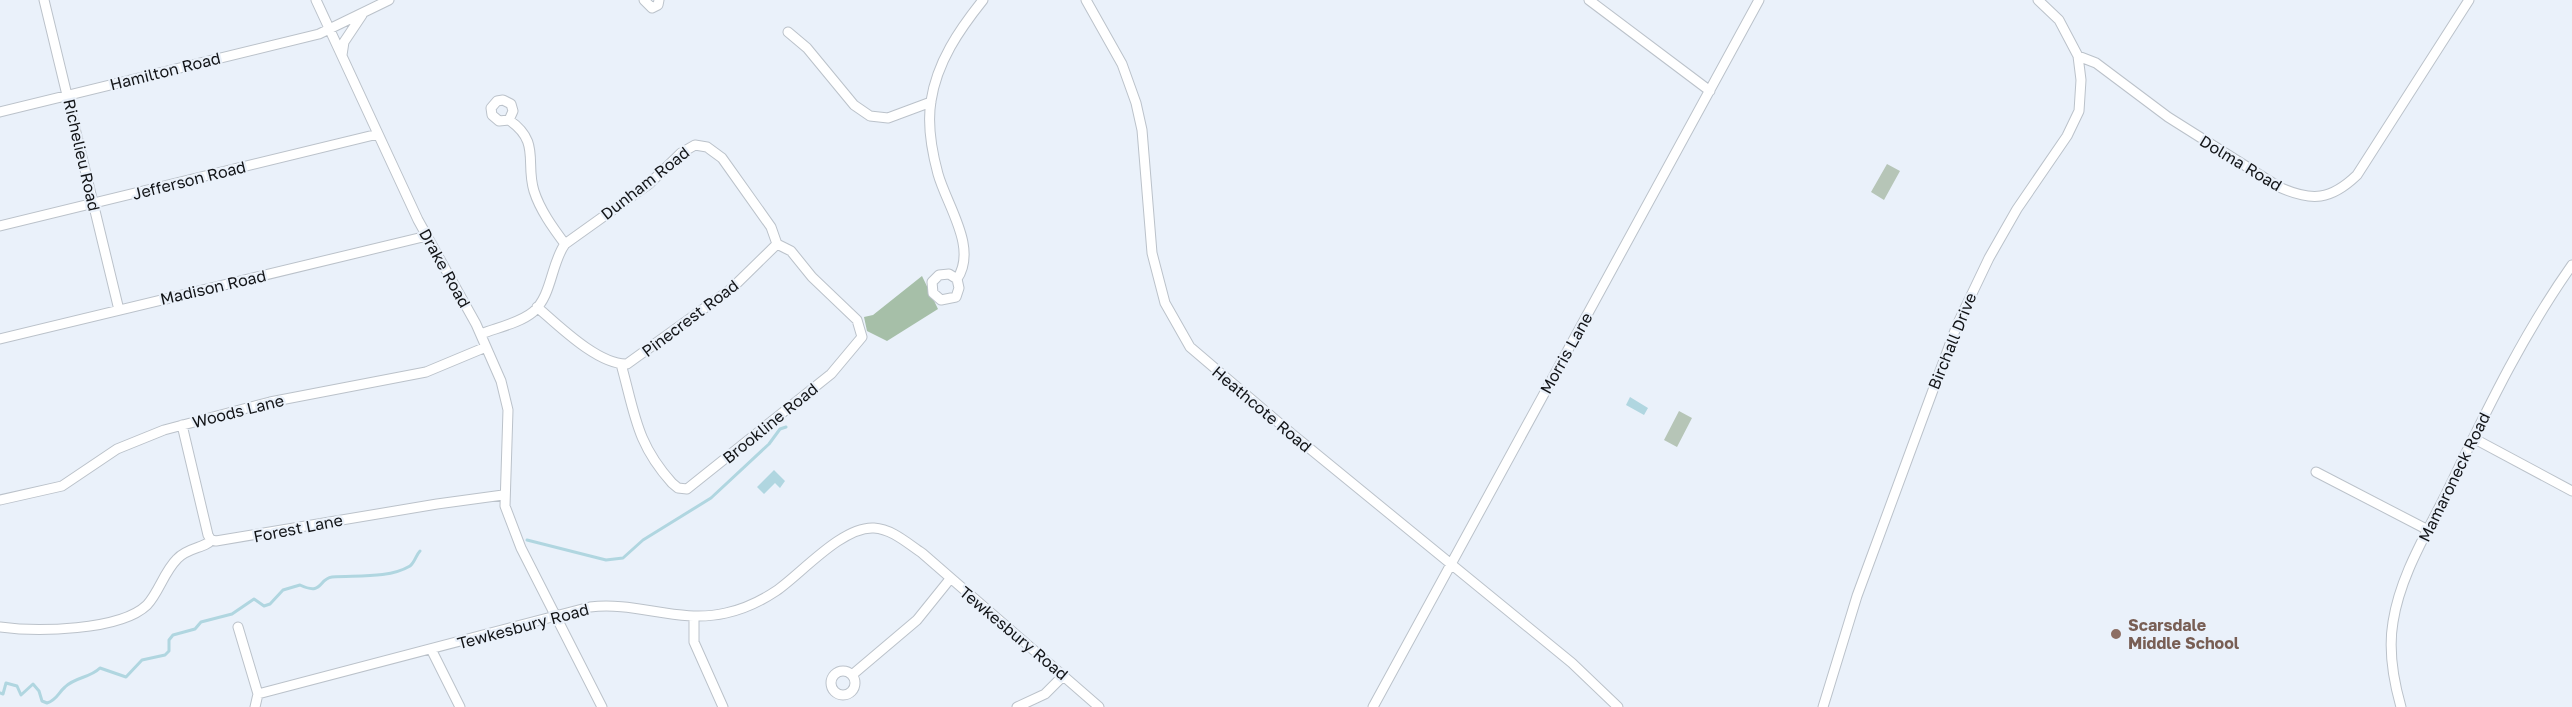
<svg xmlns="http://www.w3.org/2000/svg" width="2572" height="707" font-family="'Golos Text',sans-serif">
<style>
.green{fill:#b6c5b7}
.forest{fill:#a6bfa8}
.water{fill:#b0d6e0}
.lines{fill:none;stroke-linecap:round;stroke-linejoin:round}
.stream{stroke:#b0d6e0;stroke-width:3}
.minor-casing{stroke:#bbc2ca;stroke-width:11}
.minor{stroke:#fff;stroke-width:9}
.education-dot{fill:#8d6e63;stroke:#eaf1fa;stroke-width:2}
.labels{text-anchor:middle;dominant-baseline:central;stroke-width:4.5;stroke-linejoin:round;paint-order:stroke}
.street-label{font-size:16px;fill:#121417;stroke:#eaf1fa}
.education-label{font-size:16px;font-weight:bold;fill:#785e54;stroke:#eaf1fa;text-anchor:start}
</style>
<rect width="100%" height="100%" fill="#eaf1fa"/>
<!-- green -->
<path class="green" d="M 1887,164 L 1900,171 L 1884,200 L 1871,192 Z
M 1679,411 L 1692,418 L 1677,447 L 1664,440 Z"/>
<!-- forest -->
<path class="forest" d="M 922,276 L 938,309 L 887,341 L 867,331 L 864,317 L 873,315 Z"/>
<!-- water -->
<path class="water" d="M 1630,397 L 1648,408 L 1644,415 L 1626,405 Z
M 774,470 L 785,481 L 780,488 L 775,483 L 764,494 L 757,487 Z"/>
<g class="lines">
<!-- stream -->
<path class="stream" d="M 527,540 L 606,560 L 623,558 L 643,540 L 711,498 L 769,444 L 780,429 L 786,427
M 0,693 L 3,694 L 6,683 L 17,686 L 21,695 L 33,684 L 39,691 L 42,701 L 47,703 C 57,700 58,693 65,687 C 75,677 90,678 100,668 L 126,677 L 142,660 L 165,655 L 169,651 L 169,640 L 173,635 L 195,629 L 201,622 L 232,614 L 254,599 L 264,606 L 270,604 L 283,590 L 300,585 C 323,596 318,579 332,577 C 356,575 388,579 410,566 C 415,562 416,555 420,551"/>
<!-- minor casing -->
<g class="minor-casing">
<path id="minor" d="M 44,0 L 119,310
M 316,0 L 418,220 L 476,324 L 501,381 L 508,410 L 505,506 L 521,548 L 602,707
M 644,0 L 652,8 L 658,5 L 659,0
M 1086,0 L 1122,64 L 1136,103 L 1142,130 L 1152,253 L 1165,303 L 1190,347 L 1292,434 L 1572,663 L 1618,707
M 1589,0 L 1710,91
M 788,32 L 807,48 L 854,105 L 870,116 L 888,118 L 931,102
M 342,55 L 344,42 L 362,15
M 2078,56 L 2096,63 L 2168,117 L 2279,187 C 2312,202 2331,200 2357,175 L 2469,0
M 0,112 L 319,34 L 389,0
M 509,120 L 513,111 L 511,104 L 503,100 L 497,101 L 491,108 L 492,115 L 499,121 L 509,120 C 541,142 525,162 534,191 C 540,210 553,228 565,244
M 0,226 L 378,134
M 957,279 L 949,274 L 939,275 L 932,282 L 933,293 L 941,300 L 956,297 L 959,288 L 957,279 C 978,248 947,206 938,174 C 932,152 927,125 931,101 C 937,62 959,30 983,0
M 537,307 C 558,325 598,365 627,364 L 731,289 L 777,244
M 481,334 C 496,328 520,323 533,312 C 552,296 551,263 565,244 L 649,184 L 681,153 L 695,145 L 707,147 L 722,158 L 771,227 L 777,244
M 0,339 L 427,236
M 621,364 C 635,414 636,443 672,483 L 678,488 L 687,489 L 831,374 L 862,337 L 857,320 L 812,277 L 791,251 L 777,244
M 182,425 L 208,535 L 211,540 L 216,541 L 437,504 L 503,495
M 2473,438 L 2572,491
M 2316,472 L 2428,530
M 0,500 L 62,486 L 117,449 L 164,430 L 270,402 L 426,372 L 486,347
M 694,618 L 694,642 L 723,707
M 0,627 C 36,632 120,631 147,605 C 159,592 164,572 177,559 C 188,547 206,548 211,540
M 238,627 L 258,694 L 255,707
M 432,651 L 460,707
M831 683a12 12 0 1 1 24 0a12 12 0 1 1-24 0Z
M 852,675 L 917,620 L 950,579
M 258,694 L 590,607 C 636,601 679,624 726,613 C 744,609 761,601 776,591 C 801,574 842,526 874,528 C 892,529 907,543 922,553 L 1099,707
M 1017,707 L 1045,694 L 1064,675
M 1373,707 L 1759,0
M 1823,707 L 1857,596 L 1957,325 L 1989,258 L 2017,209 L 2067,136 L 2079,111 L 2081,80 L 2078,56 L 2059,20 L 2038,0
M 2401,707 C 2393,679 2388,651 2393,622 C 2400,577 2425,536 2445,496 C 2484,416 2521,337 2572,265"/>
</g>
<!-- minor -->
<use href="#minor" class="minor"/>
</g>
<!-- markers -->
<circle class="education-dot" cx="2116" cy="634" r="6"/>
<g class="labels">
<!-- street labels -->
<g class="street-label">
<text transform="translate(165 71) rotate(-14)">Hamilton Road</text>
<text transform="translate(82 155) rotate(77)">Richelieu Road</text>
<text transform="translate(2241 163) rotate(31)">Dolma Road</text>
<text transform="translate(189 180) rotate(-14)">Jefferson Road</text>
<text transform="translate(645 183) rotate(-38)">Dunham Road</text>
<text transform="translate(445 268) rotate(61)">Drake Road</text>
<text transform="translate(213 287) rotate(-13)">Madison Road</text>
<text transform="translate(690 318) rotate(-37)">Pinecrest Road</text>
<text transform="translate(1952 341) rotate(-68)">Birchall Drive</text>
<text transform="translate(1566 353) rotate(-61)">Morris Lane</text>
<text transform="translate(1262 409) rotate(40)">Heathcote Road</text>
<text transform="translate(238 411) rotate(-14)">Woods Lane</text>
<text transform="translate(770 423) rotate(-39)">Brookline Road</text>
<text transform="translate(2454 477) rotate(-64)">Mamaroneck Road</text>
<text transform="translate(298 528) rotate(-11)">Forest Lane</text>
<text transform="translate(523 626) rotate(-15)">Tewkesbury Road</text>
<text transform="translate(1014 633) rotate(40)">Tewkesbury Road</text>
</g>
<!-- education labels -->
<g class="education-label">
<text x="2128" y="625">Scarsdale<tspan x="2128" dy="18">Middle School</tspan></text>
</g>
</g>
</svg>
